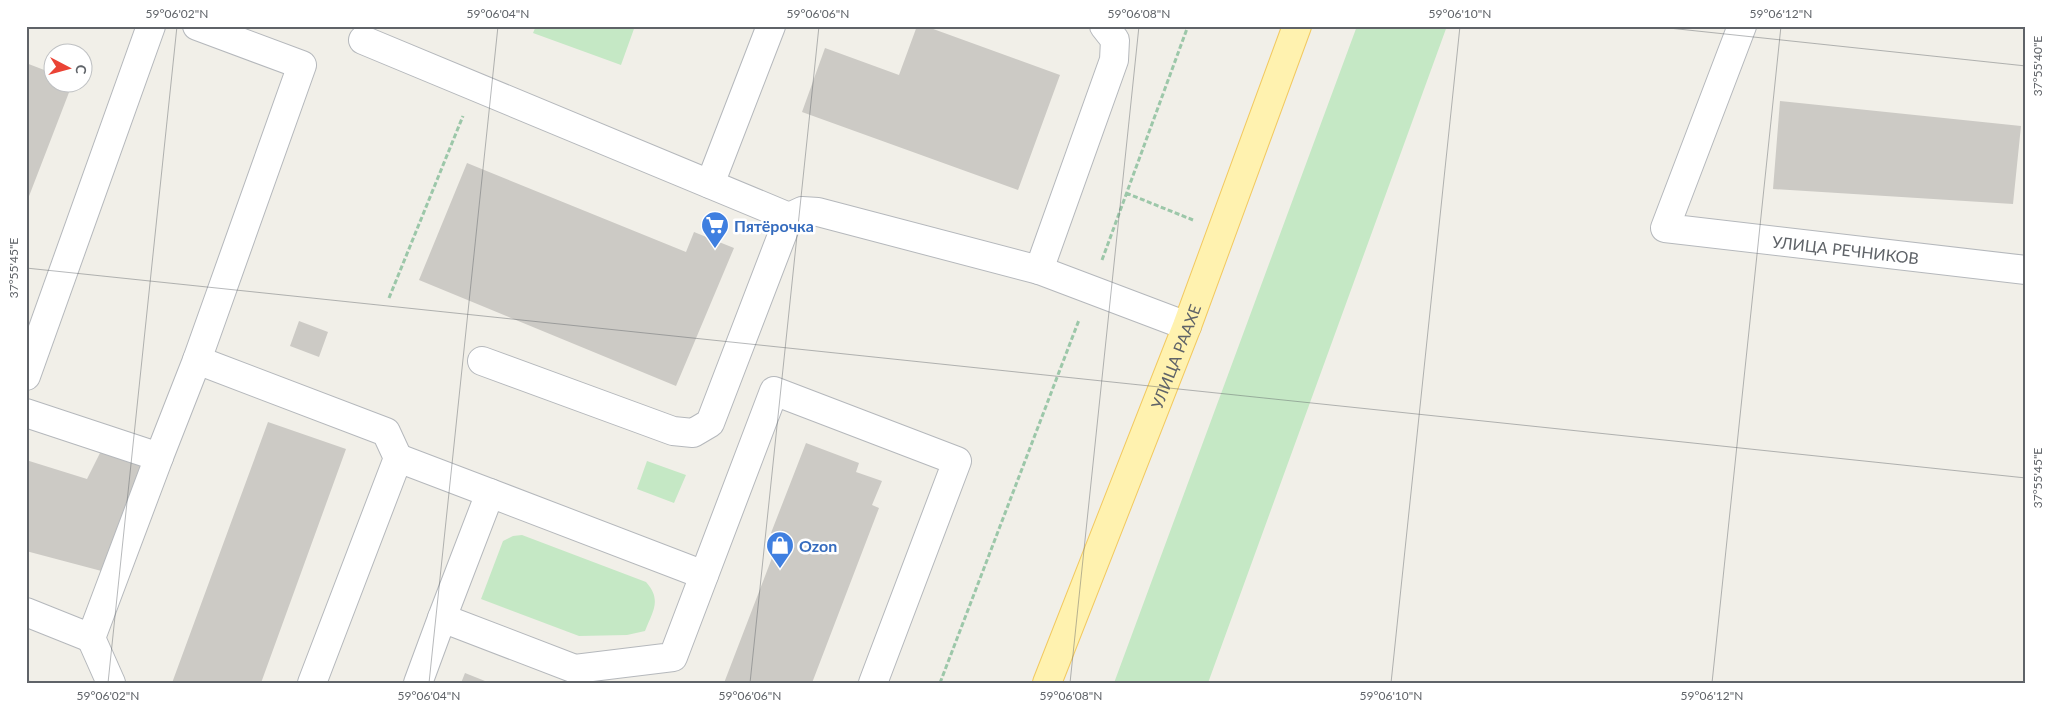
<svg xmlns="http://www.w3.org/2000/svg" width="2052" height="709" font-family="Lato,sans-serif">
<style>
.green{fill:#c5e8c5}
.building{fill:#cccac5}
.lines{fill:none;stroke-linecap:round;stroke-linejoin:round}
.minor-casing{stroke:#b5b8bc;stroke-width:30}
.major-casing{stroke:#f2c960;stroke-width:30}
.path{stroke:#9cc7a9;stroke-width:3;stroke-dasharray:5 2.5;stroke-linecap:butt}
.minor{stroke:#fff;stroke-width:28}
.major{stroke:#fff2af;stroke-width:28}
.ticks{fill:none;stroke:#5f6368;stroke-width:1;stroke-opacity:0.45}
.labels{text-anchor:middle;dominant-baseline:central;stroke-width:5;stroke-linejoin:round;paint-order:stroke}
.shop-label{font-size:16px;font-weight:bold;fill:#366cbe;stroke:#fff;text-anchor:start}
.street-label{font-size:16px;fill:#5f6368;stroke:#fff}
.neatline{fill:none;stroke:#5f6368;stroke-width:2}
.ticks-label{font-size:12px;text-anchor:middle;fill:#5f6368}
</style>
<rect width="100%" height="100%" fill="#f1efe8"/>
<!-- green -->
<path class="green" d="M 536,26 L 635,26 L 621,65 L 533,33 Z
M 1357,26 L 1447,26 L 1208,683 L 1114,683 Z
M 647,461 L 686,475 L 674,503 L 637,489 Z
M 522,535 L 646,582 C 662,600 653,611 645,631 L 627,635 L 579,636 L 481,599 L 503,541 L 513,536 Z"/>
<!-- building -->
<path class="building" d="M 917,26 L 925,26 L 1060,75 L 1018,190 L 802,112 L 825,48 L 899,75 Z
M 26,63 L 52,73 L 52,82 L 73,82 L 26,204 Z
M 1780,101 L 2021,126 L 2013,204 L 1773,189 Z
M 467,163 L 686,252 L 694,232 L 734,248 L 676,386 L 419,280 Z
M 299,321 L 328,332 L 319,357 L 290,346 Z
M 268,422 L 346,449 L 261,683 L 172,683 Z
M 806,443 L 859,463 L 856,472 L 882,481 L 872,505 L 879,508 L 812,683 L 724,683 L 780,537 L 771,533 Z
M 101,451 L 144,466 L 109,573 L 26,551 L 26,460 L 87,479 Z
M 465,673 L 490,683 L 461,683 Z"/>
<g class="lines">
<!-- minor casing -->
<g class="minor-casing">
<g id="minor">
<path id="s1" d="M 1742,26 L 1665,228 L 2026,270"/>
<path d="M 363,40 L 789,217 L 710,423 L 693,433 L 673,431 L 482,361"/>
<path d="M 710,184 L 771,26"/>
<path d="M 789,217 L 802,211 L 818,212 L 1039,270 L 1187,326"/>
<path d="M 1039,270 L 1114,60 L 1115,40 L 1104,26"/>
<path d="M 197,360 L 386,432 L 398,458 L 312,683"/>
<path d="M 26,376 L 151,26"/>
<path d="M 26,413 L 159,457 L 91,638 L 26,612"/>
<path d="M 159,457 L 197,360 L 302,65 L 197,26"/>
<path d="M 398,458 L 490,493"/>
<path d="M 442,618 L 490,493 L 704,575"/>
<path d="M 91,638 L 111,683"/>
<path d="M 418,683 L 442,618 L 575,669 L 673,657 L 774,391 L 957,461 L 873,683"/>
</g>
</g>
<!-- major casing -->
<g class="major-casing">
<g id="major">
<path id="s2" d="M 1047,683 L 1187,326 L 1297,26"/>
</g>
</g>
<!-- path -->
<path class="path" d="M 1126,193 L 1193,220
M 1102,260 L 1188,26
M 389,298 L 463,116
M 940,683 L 1079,320"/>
<!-- minor -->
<use href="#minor" class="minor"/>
<!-- major -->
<use href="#major" class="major"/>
</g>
<!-- ticks -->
<path class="ticks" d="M 1650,26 L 2026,66M 26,268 L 2026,478M 26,681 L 46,683M 108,683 L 177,26M 429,683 L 498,26M 750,683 L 819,26M 1070,683 L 1139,26M 1391,683 L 1460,26M 1712,683 L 1781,26"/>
<!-- icons -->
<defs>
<g id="supermarket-pin" transform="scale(1.4375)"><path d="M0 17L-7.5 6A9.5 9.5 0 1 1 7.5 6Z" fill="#3f7fe0" stroke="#fff"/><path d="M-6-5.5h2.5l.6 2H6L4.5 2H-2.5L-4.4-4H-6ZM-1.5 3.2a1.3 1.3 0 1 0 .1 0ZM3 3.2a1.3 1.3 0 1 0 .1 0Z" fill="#fff"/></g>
<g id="shop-pin" transform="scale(1.4375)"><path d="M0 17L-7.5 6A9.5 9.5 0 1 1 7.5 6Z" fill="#3f7fe0" stroke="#fff"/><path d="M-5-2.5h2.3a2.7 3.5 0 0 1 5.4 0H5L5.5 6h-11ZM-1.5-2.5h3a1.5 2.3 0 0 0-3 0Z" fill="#fff"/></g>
</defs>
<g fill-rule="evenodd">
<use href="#supermarket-pin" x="715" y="225"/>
<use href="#shop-pin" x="780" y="545"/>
</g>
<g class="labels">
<!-- shop labels -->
<g class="shop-label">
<text x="734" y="225">Пятёрочка</text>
<text x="799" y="545">Ozon</text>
</g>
<!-- street labels -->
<g class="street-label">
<text stroke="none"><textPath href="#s1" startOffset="398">УЛИЦА РЕЧНИКОВ</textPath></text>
<text stroke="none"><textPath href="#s2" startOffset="351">УЛИЦА РААХЕ</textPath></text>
</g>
</g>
<!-- border -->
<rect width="2052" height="709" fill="none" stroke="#ffffff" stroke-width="55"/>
<!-- north arrow -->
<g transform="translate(68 68) rotate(96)"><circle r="24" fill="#ffffff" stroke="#bfc1c3"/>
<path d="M0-4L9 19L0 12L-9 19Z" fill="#ea4335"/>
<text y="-8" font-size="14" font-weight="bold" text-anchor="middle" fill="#5f6368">С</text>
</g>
<rect x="28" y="28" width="1996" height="654" class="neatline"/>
<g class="ticks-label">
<text x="177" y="18">59°06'02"N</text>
<text x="498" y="18">59°06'04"N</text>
<text x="818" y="18">59°06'06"N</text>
<text x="1139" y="18">59°06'08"N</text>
<text x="1460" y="18">59°06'10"N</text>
<text x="1781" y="18">59°06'12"N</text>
<text transform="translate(2038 66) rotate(-90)" y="4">37°55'40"E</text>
<text transform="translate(14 268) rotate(-90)" y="4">37°55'45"E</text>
<text transform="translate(2038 478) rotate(-90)" y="4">37°55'45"E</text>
<text x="108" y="700">59°06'02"N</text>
<text x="429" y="700">59°06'04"N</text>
<text x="750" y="700">59°06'06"N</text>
<text x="1071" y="700">59°06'08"N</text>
<text x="1391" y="700">59°06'10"N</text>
<text x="1712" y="700">59°06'12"N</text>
</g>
</svg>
